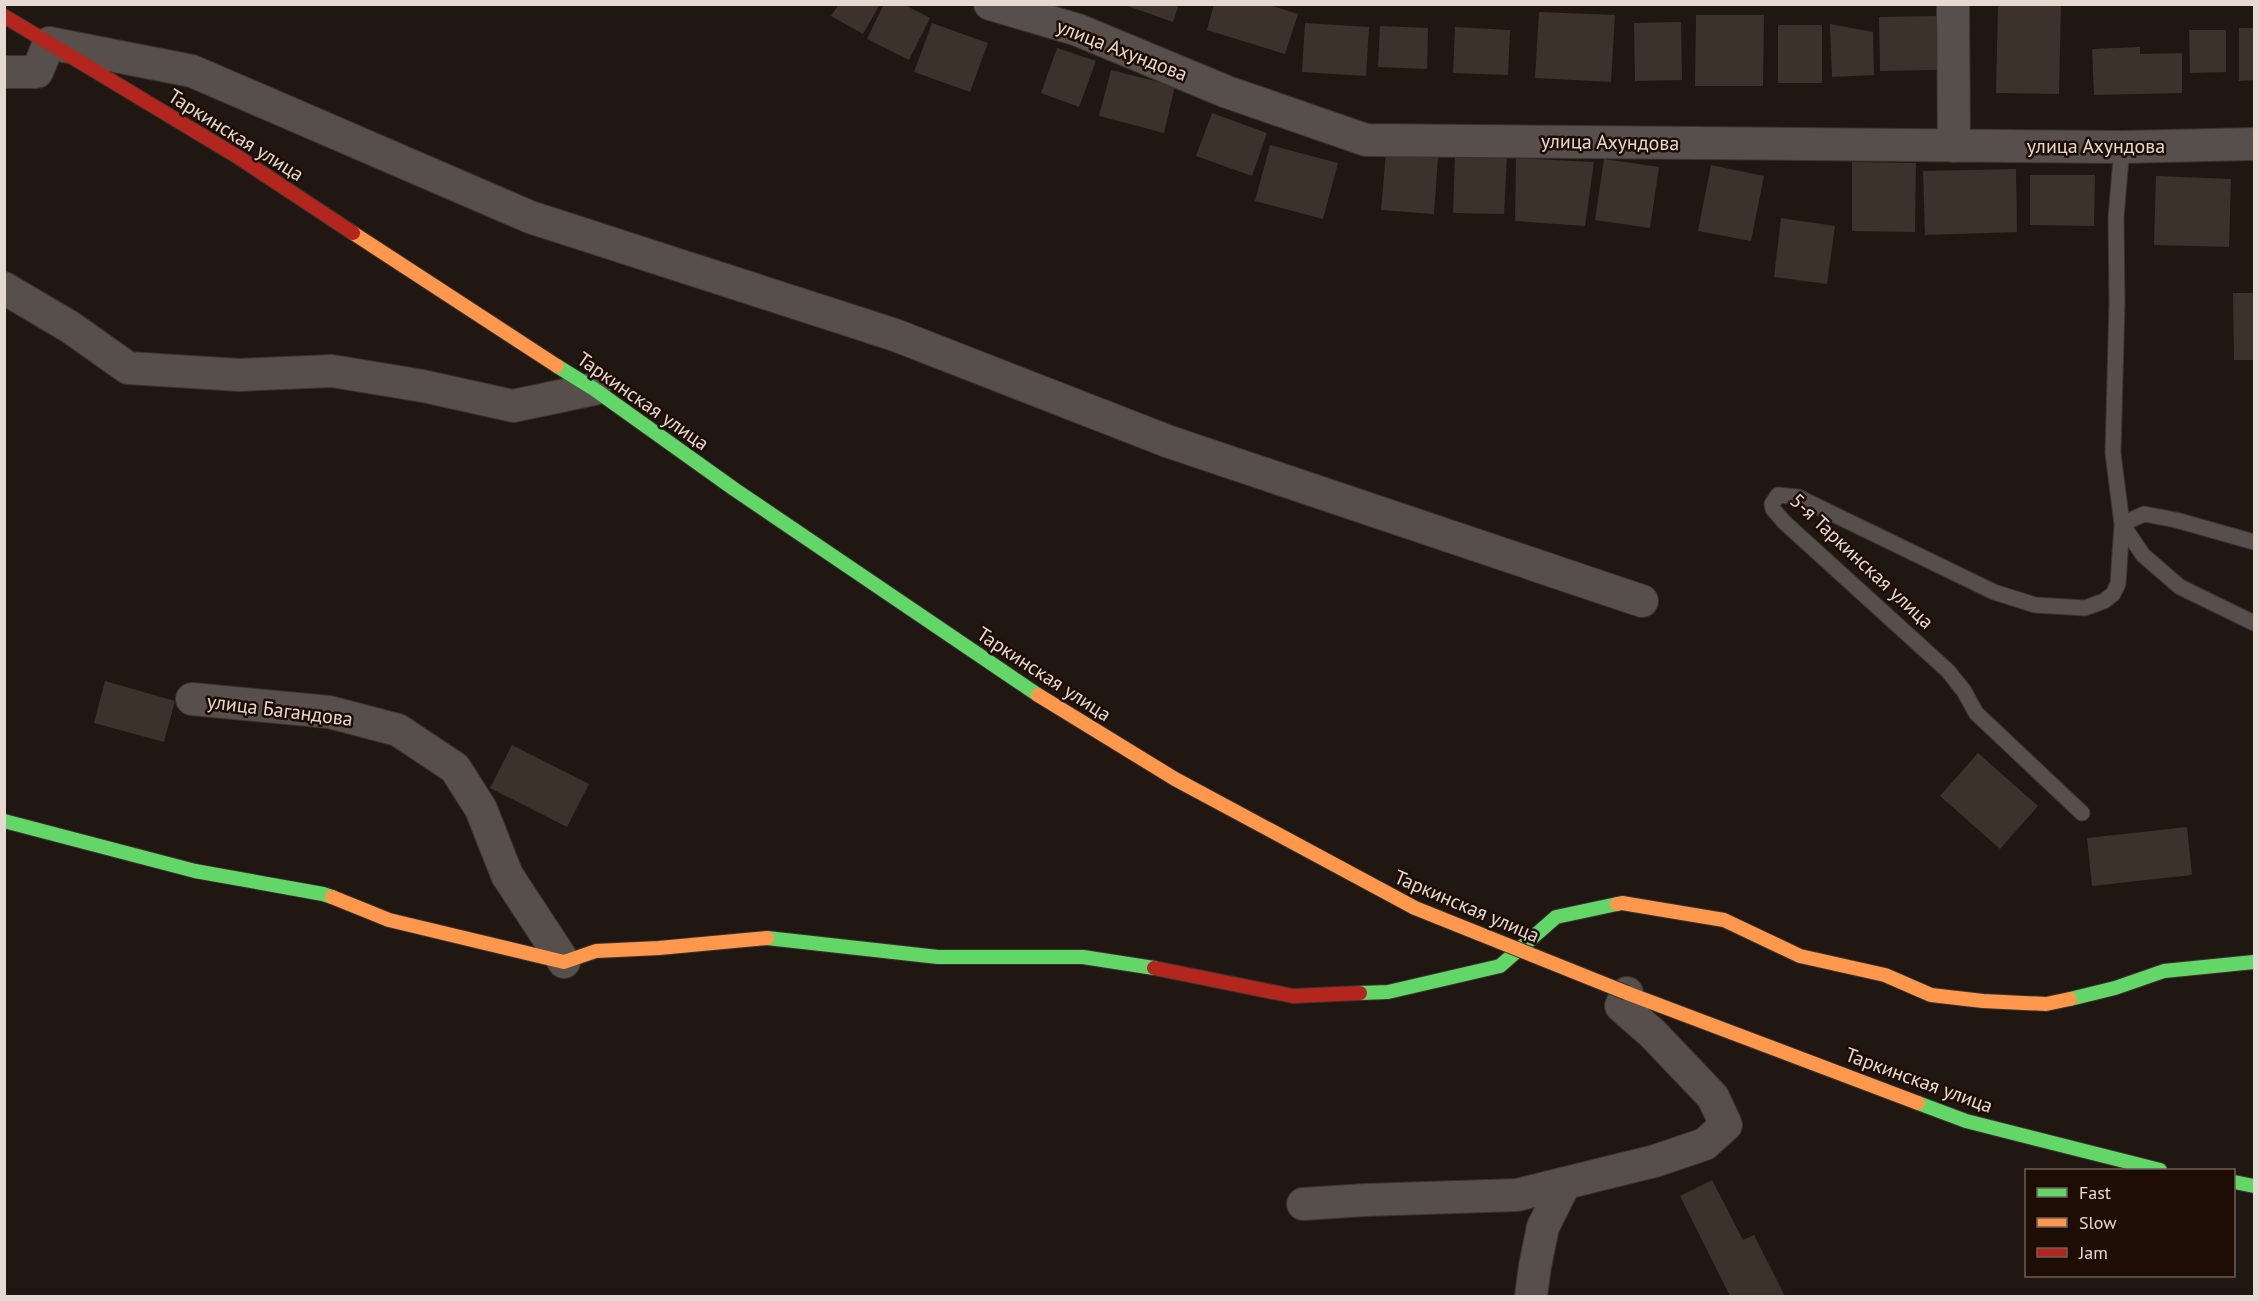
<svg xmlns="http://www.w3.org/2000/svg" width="2259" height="1301" font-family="'PT Sans',sans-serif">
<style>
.building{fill:#3c312b}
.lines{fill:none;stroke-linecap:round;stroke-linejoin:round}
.lane-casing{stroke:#3a332f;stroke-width:17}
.street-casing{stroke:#3a332f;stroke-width:34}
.fast-casing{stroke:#3a332f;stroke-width:16}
.slow-casing{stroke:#3a332f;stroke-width:16}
.jam-casing{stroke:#3a332f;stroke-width:16}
.lane{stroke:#574f4b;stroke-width:15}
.street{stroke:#574f4b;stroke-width:32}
.fast{stroke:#63d668;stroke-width:14}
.slow{stroke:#ff974d;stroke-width:14}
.jam{stroke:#b3261e;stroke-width:14}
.slow-bridge-casing{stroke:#3a332f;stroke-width:16;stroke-linecap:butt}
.slow-bridge{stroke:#ff974d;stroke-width:14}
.labels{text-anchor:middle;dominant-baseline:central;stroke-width:5;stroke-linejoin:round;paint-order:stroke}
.street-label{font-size:20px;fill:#e6d9d2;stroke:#1e0d05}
</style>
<rect width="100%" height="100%" fill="#211712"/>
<!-- building -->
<path class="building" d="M 839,4 L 880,4 L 863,34 L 831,16 Z
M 884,4 L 903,4 L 930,18 L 909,60 L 867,39 Z
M 1122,4 L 1179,4 L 1173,22 Z
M 1214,4 L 1266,4 L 1298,14 L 1285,54 L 1207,30 Z
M 1998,4 L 2061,4 L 2059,94 L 1996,93 Z
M 1539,12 L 1615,15 L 1611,82 L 1535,78 Z
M 1696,15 L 1764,15 L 1763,86 L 1695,86 Z
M 1937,16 L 1938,70 L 1880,71 L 1879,17 Z
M 1681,22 L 1682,80 L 1635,81 L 1634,23 Z
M 932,23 L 988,43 L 970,92 L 914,72 Z
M 1305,23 L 1369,27 L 1366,76 L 1302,72 Z
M 1830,24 L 1873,32 L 1874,75 L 1832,77 Z
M 1778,25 L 1822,25 L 1822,83 L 1778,83 Z
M 1380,26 L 1428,28 L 1427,69 L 1378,67 Z
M 1455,27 L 1510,30 L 1508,75 L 1453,73 Z
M 2239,28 L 2254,28 L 2254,80 L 2239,81 Z
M 2189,30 L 2226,30 L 2226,72 L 2190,73 Z
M 2140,47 L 2140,54 L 2182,53 L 2182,93 L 2094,95 L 2092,49 Z
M 1057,48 L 1096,61 L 1079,107 L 1041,93 Z
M 1111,70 L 1175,86 L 1164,133 L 1099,116 Z
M 1212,113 L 1267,133 L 1252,176 L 1196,156 Z
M 1270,145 L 1338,163 L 1323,219 L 1255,201 Z
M 1386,153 L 1438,157 L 1434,214 L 1381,210 Z
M 1455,154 L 1507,155 L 1504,214 L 1453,213 Z
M 1516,158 L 1594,162 L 1585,226 L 1515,221 Z
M 1604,159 L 1659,167 L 1650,228 L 1595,220 Z
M 1852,162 L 1916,163 L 1915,232 L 1852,231 Z
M 1711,165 L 1764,176 L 1751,241 L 1698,231 Z
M 2016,169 L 2017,232 L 1925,235 L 1923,171 Z
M 2030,175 L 2095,175 L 2094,226 L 2030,225 Z
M 2156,176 L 2231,179 L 2229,247 L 2154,245 Z
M 1781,218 L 1835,226 L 1827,284 L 1774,277 Z
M 2233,293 L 2254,293 L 2254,360 L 2234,360 Z
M 105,681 L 175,701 L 164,742 L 94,723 Z
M 512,745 L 589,784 L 567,827 L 490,788 Z
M 1978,753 L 2038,806 L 2000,849 L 1940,796 Z
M 2187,827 L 2192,875 L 2092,886 L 2087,838 Z
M 1712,1180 L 1743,1240 L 1754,1235 L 1785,1296 L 1730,1296 L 1680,1196 Z"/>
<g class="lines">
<!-- lane casing -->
<g class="lane-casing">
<path id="lane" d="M 2254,542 L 2176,520 L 2144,514 L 2122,524 L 2143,555 L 2180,587 L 2254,623
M 2082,813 L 1976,713 L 1964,691 L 1948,671 L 1784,522 L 1773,509 L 1772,504 L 1778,495 L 1798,497 L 1994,592 L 2035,605 L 2085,608 L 2104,601 L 2113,594 L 2118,584 L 2122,524 L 2113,453 L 2117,302 L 2116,217 L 2122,147"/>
</g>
<!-- street casing -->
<g class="street-casing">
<path id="street" d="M 990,4 L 1078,30 L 1227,92 L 1366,140 L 2122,147 L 2254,144
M 1953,4 L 1954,146
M 4,72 L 37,72 L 49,43 L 192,71 L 530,217 L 895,335 L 1167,441 L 1642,601
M 4,288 L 70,327 L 128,368 L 239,375 L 332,371 L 423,386 L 513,406 L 594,389
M 192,699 L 329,712 L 398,730 L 455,768 L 481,809 L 507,875 L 564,962
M 1303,1204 L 1365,1200 L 1517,1195 L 1655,1161 L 1705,1144 L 1726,1125 L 1713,1097 L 1653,1034 L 1621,1006 L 1627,993
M 1531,1296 L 1535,1266 L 1543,1227 L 1565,1183"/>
</g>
<!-- fast casing -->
<g class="fast-casing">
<path id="fast" d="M 557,366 L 594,389 L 734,489 L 1038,695
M 4,821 L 195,871 L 323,894 L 332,897
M 767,938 L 938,957 L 1083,957 L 1154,968
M 1360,993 L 1388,992 L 1500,966 L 1556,917 L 1617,904
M 2070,999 L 2115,988 L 2164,971 L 2254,962
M 1918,1103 L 1966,1121 L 2160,1170
M 2234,1182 L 2254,1186"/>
</g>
<!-- slow casing -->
<g class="slow-casing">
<path id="slow" d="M 353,233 L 557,366
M 1038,695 L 1175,779 L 1415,908
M 332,897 L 389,920 L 564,962 L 596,951 L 659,948 L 767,938
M 1617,904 L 1622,903 L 1724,920 L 1800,956 L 1885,975 L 1931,995 L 1983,1001 L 2046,1004 L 2070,999
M 1627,993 L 1918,1103"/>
</g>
<!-- jam casing -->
<g class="jam-casing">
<path id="jam" d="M 4,16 L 238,157 L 353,233
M 1154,968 L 1293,996 L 1360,993"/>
</g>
<!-- lane -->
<use href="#lane" class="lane"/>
<!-- street -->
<use href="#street" class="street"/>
<!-- fast -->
<use href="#fast" class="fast"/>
<!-- slow -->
<use href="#slow" class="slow"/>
<!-- jam -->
<use href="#jam" class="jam"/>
<!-- slow-bridge casing -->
<g class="slow-bridge-casing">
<path id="slow-bridge" d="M 1415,908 L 1627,993"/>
</g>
<!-- slow-bridge -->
<use href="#slow-bridge" class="slow-bridge"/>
</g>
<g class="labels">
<!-- street labels -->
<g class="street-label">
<text transform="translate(1122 50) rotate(21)">улица Ахундова</text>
<text transform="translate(236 135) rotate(32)">Таркинская улица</text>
<text transform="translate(1610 142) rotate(1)">улица Ахундова</text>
<text x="2096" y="146">улица Ахундова</text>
<text transform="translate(643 401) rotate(35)">Таркинская улица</text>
<text transform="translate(1862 561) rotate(43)">5-я Таркинская улица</text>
<text transform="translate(1044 674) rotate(33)">Таркинская улица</text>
<text transform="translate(280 710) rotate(7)">улица Багандова</text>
<text transform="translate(1467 906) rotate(23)">Таркинская улица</text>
<text transform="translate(1919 1080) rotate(20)">Таркинская улица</text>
</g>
</g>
<!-- border -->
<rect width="2259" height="1301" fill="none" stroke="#e6d9d2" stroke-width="12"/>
<!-- legend -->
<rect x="2025" y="1169" width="210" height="108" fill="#1e0d05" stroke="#6e5f57" stroke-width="1.5"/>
<rect x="2037" y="1188" width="30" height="9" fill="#63d668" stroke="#6e5f57" stroke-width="1.5"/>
<text x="2079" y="1199" font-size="18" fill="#e6d9d2">Fast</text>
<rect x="2037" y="1218" width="30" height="9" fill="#ff974d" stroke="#6e5f57" stroke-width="1.5"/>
<text x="2079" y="1229" font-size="18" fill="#e6d9d2">Slow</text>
<rect x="2037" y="1248" width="30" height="9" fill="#b3261e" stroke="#6e5f57" stroke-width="1.5"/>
<text x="2079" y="1259" font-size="18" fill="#e6d9d2">Jam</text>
</svg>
